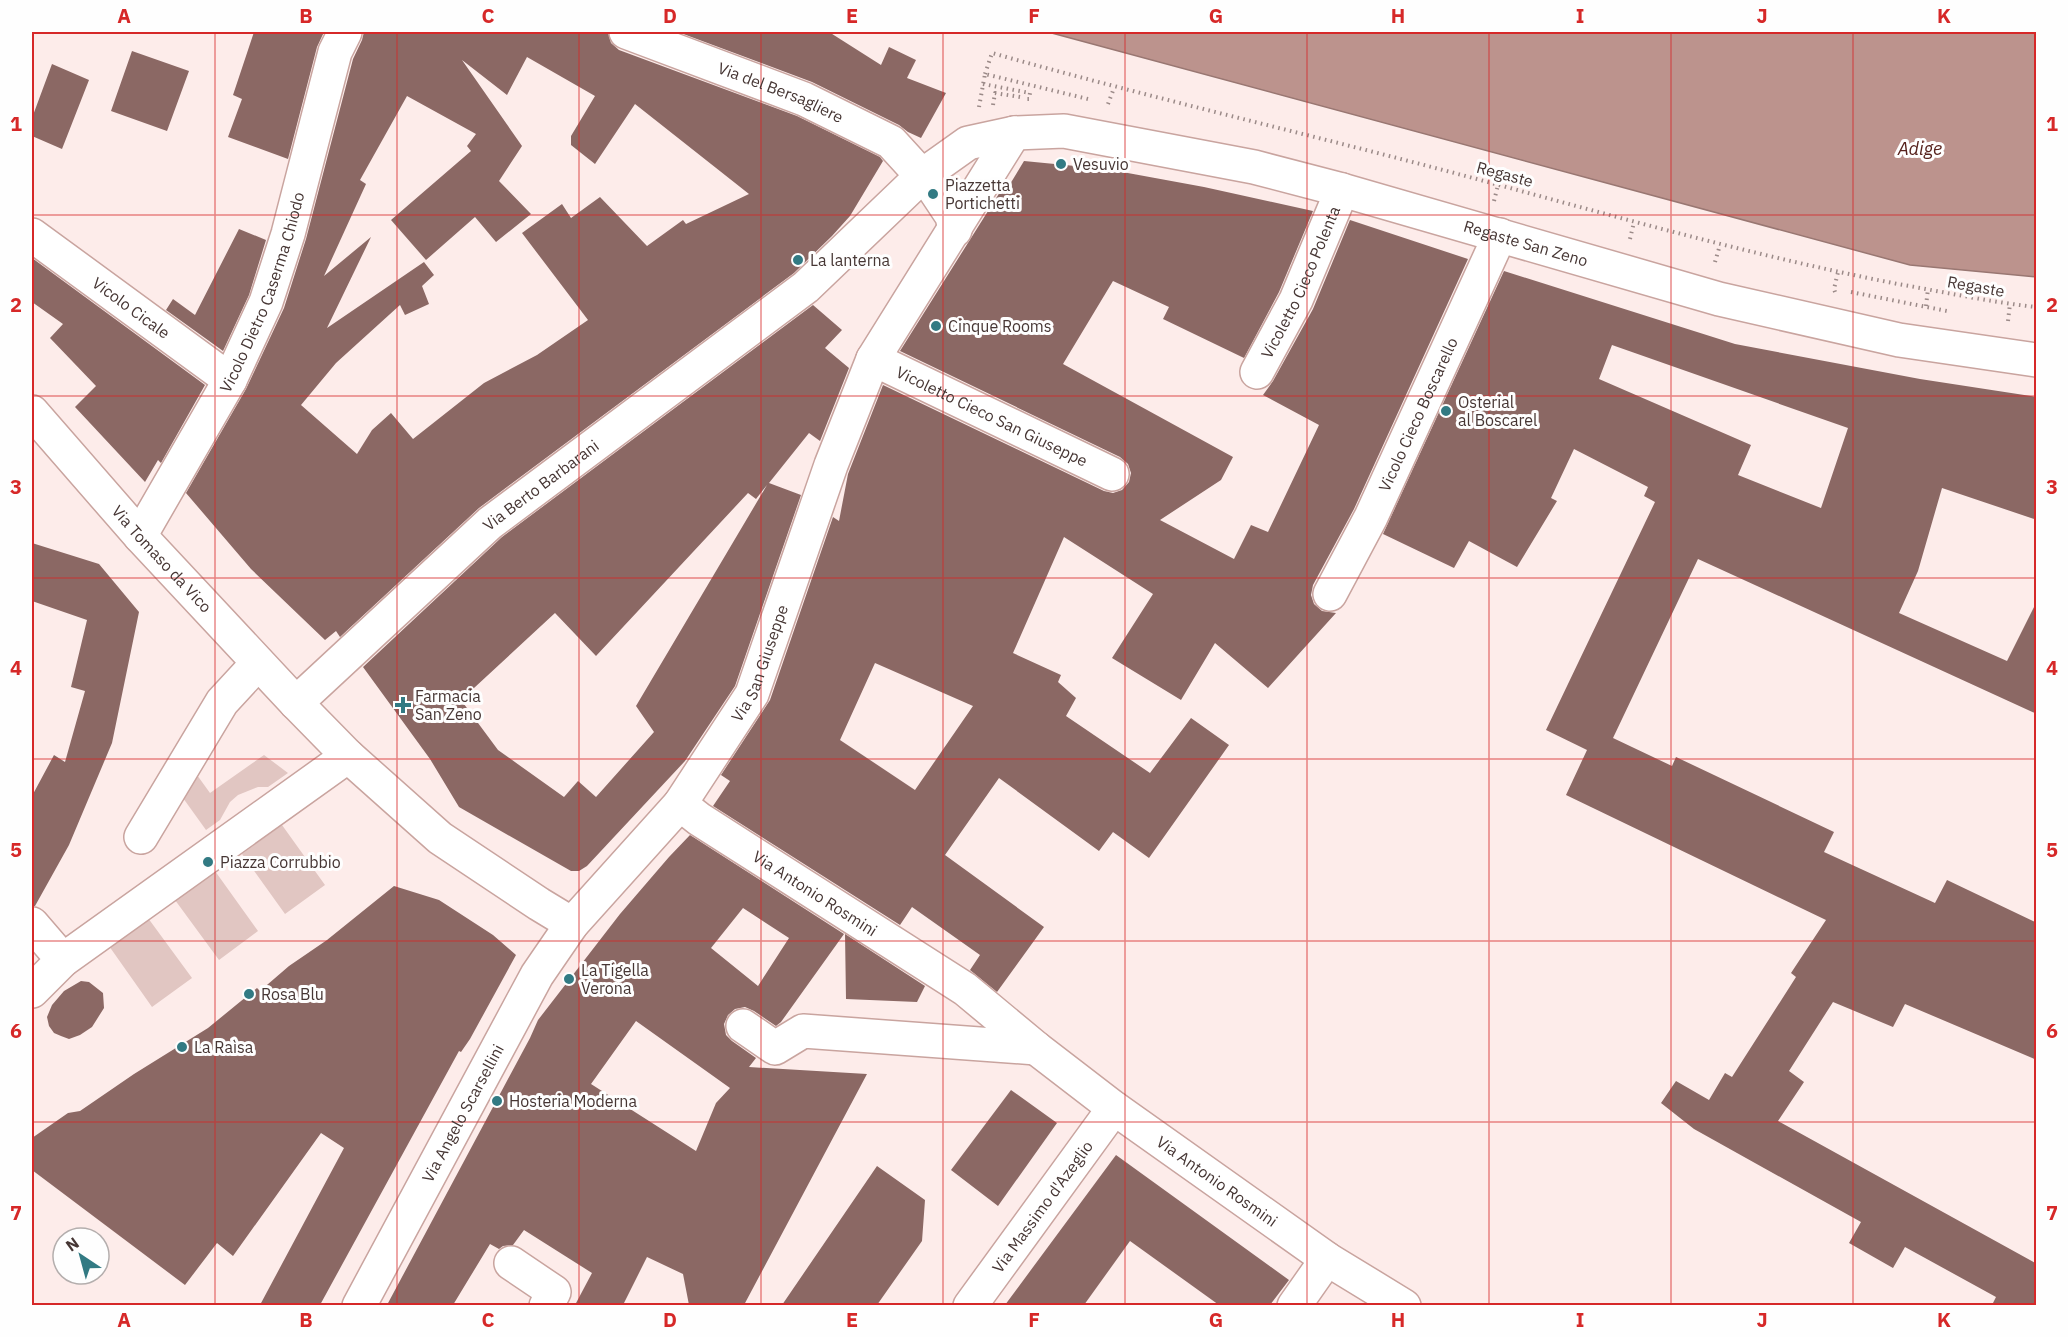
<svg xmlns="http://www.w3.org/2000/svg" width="2068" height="1337" font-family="'IBM Plex Sans',sans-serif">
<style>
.green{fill:#e1c6c2}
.water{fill:#bc938d;stroke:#997772;stroke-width:1.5}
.building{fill:#8b6864;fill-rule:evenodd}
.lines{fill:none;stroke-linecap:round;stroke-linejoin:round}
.minor-casing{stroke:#c9a49f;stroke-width:36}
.path{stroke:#9b8a88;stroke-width:4;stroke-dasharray:1.5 4.5;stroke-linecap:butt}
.minor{stroke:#fff;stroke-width:33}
.grid{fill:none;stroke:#d62828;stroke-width:1.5;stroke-opacity:0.55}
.poi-dot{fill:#327a83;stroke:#fefefe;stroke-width:2}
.labels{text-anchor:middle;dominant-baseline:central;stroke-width:6;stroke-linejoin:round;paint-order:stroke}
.street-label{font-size:16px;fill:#463634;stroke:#fefefe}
.poi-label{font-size:16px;fill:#463634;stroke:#fefefe;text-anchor:start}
.water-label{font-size:18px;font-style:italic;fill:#57221d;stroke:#fefefe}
.neatline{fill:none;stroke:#d62828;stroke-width:2}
.grid-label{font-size:20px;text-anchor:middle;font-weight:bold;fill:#d62828}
</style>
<rect width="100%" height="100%" fill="#fdecea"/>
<!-- green -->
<path class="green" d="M 264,755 L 288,773 L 268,787 L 258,787 L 238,795 L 230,802 L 220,820 L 206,830 L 183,798 L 197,775 L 210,793 Z
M 282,825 L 325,885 L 285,914 L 242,854 Z
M 215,871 L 258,931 L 219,960 L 175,900 Z
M 148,918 L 192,978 L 152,1007 L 109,946 Z"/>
<!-- water -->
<path class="water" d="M 1048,32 L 2036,32 L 2036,277 L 1910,265 Z"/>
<!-- building -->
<path class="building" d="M 254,32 L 324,32 L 317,47 L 288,159 L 228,137 L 242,99 L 233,95 Z
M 364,32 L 608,32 L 611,43 L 619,50 L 797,116 L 880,157 L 883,161 L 850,216 L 832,236 L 794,273 L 479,508 L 340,637 L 336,631 L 325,640 L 251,569 L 186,493 L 246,389 L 284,308 L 306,239 L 353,59 L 362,40 ZM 527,57 L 595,96 L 571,136 L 571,145 L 595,164 L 635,104 L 749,194 L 686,224 L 683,220 L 647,246 L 600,197 L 571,218 L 562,204 L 522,233 L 588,320 L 537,355 L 484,383 L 413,439 L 391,413 L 372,430 L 357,454 L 301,405 L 336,363 L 400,305 L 405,315 L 429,304 L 422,286 L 434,275 L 424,262 L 327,328 L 371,237 L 324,276 L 366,184 L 360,180 L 407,96 L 476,134 L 467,146 L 471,151 L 391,220 L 426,260 L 475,217 L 496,242 L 531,214 L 499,181 L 522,146 L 462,60 L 507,95 Z
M 678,32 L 829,32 L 881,65 L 889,47 L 916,60 L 907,78 L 946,93 L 921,138 L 908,132 L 899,125 L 812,82 Z
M 132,51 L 189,71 L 167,131 L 111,111 Z
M 52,64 L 89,80 L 62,149 L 32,136 L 32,118 Z
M 1024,161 L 1106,169 L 1204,187 L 1313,211 L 1279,292 L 1244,358 L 1163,319 L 1169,307 L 1113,281 L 1063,364 L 1233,457 L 1221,480 L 1160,520 L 1234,559 L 1251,525 L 1268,532 L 1319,425 L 1263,395 L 1273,381 L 1313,309 L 1350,220 L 1468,259 L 1354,509 L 1313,585 L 1311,595 L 1314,604 L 1322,611 L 1336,613 L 1268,688 L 1215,643 L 1181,700 L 1112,658 L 1153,594 L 1064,537 L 1013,653 L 1061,675 L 1058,682 L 1076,698 L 1066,716 L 1150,773 L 1191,718 L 1229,745 L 1149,858 L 1113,832 L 1099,851 L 999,778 L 945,855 L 1044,927 L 997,992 L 970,970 L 980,955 L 912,907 L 900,925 L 713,806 L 730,781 L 721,775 L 770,700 L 833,517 L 839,521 L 848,474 L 883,385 L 1104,491 L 1113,493 L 1122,490 L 1129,482 L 1131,473 L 1128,464 L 1120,457 L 900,351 L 1000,192 L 1004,194 ZM 875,663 L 973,706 L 915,790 L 840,740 Z
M 239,229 L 266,240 L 249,295 L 223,351 L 166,310 L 173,299 L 195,315 Z
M 32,258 L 205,385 L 161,463 L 158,460 L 145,482 L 75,407 L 96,386 L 50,338 L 63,324 L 32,302 Z
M 1504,271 L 1735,344 L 1920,379 L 2037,397 L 2037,520 L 1942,488 L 1918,571 L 1899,613 L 2007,661 L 2037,601 L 2037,714 L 1698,559 L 1613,738 L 1672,766 L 1676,757 L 1834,832 L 1824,852 L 1935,903 L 1947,880 L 2037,923 L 2037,1060 L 1905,1004 L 1893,1027 L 1833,1002 L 1789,1071 L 1804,1082 L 1778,1121 L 2037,1264 L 2036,1305 L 1992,1305 L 1996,1297 L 1905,1247 L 1893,1268 L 1849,1243 L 1861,1222 L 1694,1129 L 1661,1103 L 1676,1081 L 1709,1100 L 1725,1073 L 1732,1077 L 1796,977 L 1791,973 L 1826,920 L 1566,795 L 1587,750 L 1546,730 L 1655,502 L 1644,496 L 1648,487 L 1574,449 L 1551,498 L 1557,501 L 1517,567 L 1469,541 L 1454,568 L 1383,534 ZM 1612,345 L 1848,428 L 1821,508 L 1738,475 L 1751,445 L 1599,379 Z
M 813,305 L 842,330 L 825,348 L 849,368 L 820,441 L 809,433 L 769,483 L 801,495 L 735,686 L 685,761 L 587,866 L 579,871 L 571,871 L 459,807 L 430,759 L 363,667 L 502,537 ZM 767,485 L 636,706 L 654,732 L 596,797 L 578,781 L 564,797 L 498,750 L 461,700 L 555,613 L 596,656 L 748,493 L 756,499 Z
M 32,543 L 99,564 L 139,612 L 112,743 L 69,845 L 35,906 L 32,906 L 32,796 L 54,755 L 65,762 L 85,691 L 71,687 L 87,620 L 32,601 Z
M 690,835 L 844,934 L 781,1022 L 776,1026 L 754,1011 L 745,1007 L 735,1009 L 728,1015 L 724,1024 L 726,1035 L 732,1041 L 756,1058 L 749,1067 L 867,1074 L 744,1305 L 689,1305 L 683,1274 L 647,1257 L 623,1305 L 575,1305 L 592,1273 L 524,1230 L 513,1245 L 503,1246 L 499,1249 L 490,1244 L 453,1305 L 387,1305 L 530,1038 L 538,1020 L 620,914 L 669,857 ZM 743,908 L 789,938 L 758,986 L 711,948 ZM 636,1021 L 730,1088 L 716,1103 L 696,1151 L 591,1084 Z
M 394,886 L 439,900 L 493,935 L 516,955 L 470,1039 L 461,1052 L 459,1051 L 320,1305 L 260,1305 L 344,1148 L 321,1133 L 233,1256 L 217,1243 L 185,1285 L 32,1170 L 32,1138 L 68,1113 L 80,1111 L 134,1074 L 208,1028 L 257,988 L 260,991 L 289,966 L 327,940 Z
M 845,934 L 925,986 L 917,1002 L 846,999 Z
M 81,981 L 89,982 L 103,993 L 104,1008 L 92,1027 L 80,1035 L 69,1039 L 61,1036 L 54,1033 L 49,1026 L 47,1017 L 52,1005 L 64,991 Z
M 1011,1090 L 1057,1123 L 998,1206 L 951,1170 Z
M 1116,1155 L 1289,1280 L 1270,1305 L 1219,1305 L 1130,1241 L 1084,1305 L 1005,1305 Z
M 877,1166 L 925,1200 L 922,1241 L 877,1305 L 782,1305 Z"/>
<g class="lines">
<!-- minor casing -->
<g class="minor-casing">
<g id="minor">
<path id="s1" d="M 626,32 L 804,99 L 891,142 L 934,189 L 952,216 L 955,230"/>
<path id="s2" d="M 32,235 L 230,380"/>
<path id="s3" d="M 873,359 L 1112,474"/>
<path id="s4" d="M 1257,372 L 1296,300 L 1342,190"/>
<path id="s5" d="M 32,412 L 140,536 L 296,703 L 348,756 L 440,838 L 539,904 L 572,924"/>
<path id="s6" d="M 140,536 L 230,380 L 266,302 L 288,234 L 335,52 L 345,32"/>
<path id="s7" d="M 1330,594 L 1371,517 L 1500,235"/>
<path id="s8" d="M 296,703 L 490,523 L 806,287 L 923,175 L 968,143 L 1014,133 L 1064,131 L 1254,167 L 1342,190 L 1719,299 L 1899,340 L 2036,360"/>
<path id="s9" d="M 680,804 L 699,819 L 965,989 L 1036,1048 L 1114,1108 L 1327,1259 L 1404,1306"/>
<path d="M 141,837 L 222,702 L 258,663"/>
<path d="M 32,924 L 63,960"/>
<path d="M 32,991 L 63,960 L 348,756"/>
<path d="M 743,1026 L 775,1048 L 803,1031 L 1036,1048"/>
<path d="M 511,1263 L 554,1292 L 546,1306"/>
<path id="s10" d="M 359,1306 L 537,975 L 572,924 L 680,804 L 752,694 L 831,465 L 873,359 L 1014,133"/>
<path id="s11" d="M 970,1306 L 1114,1108"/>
<path d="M 1294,1306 L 1327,1259"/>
</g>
</g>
<!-- path -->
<path class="path" d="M 985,74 L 992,53 C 1151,98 1313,135 1473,178 C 1614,216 1754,256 1898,284 C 1944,292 1990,302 2036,307
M 983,84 L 1030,93 L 1029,99 L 1027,99
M 1108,104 L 1114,88
M 993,105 L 995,93 L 1020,97
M 979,107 L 985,74 L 1088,99
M 1494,201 L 1498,185
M 1630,239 L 1634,222
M 1715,262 L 1720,245
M 1835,292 L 1834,289 L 1838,272
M 1851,292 L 1947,311
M 1926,306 L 1928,289
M 2008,321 L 2010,304"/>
<!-- minor -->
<use href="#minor" class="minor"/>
</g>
<!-- grid -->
<path class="grid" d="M 215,32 L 215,1306M 397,32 L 397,1306M 579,32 L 579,1306M 761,32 L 761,1306M 943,32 L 943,1306M 1125,32 L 1125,1306M 1307,32 L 1307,1306M 1489,32 L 1489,1306M 1671,32 L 1671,1306M 1853,32 L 1853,1306M 32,215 L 2036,215M 32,396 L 2036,396M 32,578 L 2036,578M 32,759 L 2036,759M 32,941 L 2036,941M 32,1122 L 2036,1122"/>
<!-- markers -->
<g class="poi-dot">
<circle cx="1061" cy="164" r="6"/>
<circle cx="933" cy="194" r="6"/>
<circle cx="798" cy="260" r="6"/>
<circle cx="936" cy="326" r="6"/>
<circle cx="1446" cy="411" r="6"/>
<path d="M400 696h6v6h6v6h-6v6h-6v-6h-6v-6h6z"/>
<circle cx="208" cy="862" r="6"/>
<circle cx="569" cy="979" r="6"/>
<circle cx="249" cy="994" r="6"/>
<circle cx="182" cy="1047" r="6"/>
<circle cx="497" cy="1101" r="6"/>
</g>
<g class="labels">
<!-- street labels -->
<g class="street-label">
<text stroke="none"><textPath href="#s1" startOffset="166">Via del Bersagliere</textPath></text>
<text transform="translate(1505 174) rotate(15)">Regaste</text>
<text stroke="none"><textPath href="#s8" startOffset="1449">Regaste San Zeno</textPath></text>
<text stroke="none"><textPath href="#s4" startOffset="100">Vicoletto Cieco Polenta</textPath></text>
<text transform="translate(1976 286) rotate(10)">Regaste</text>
<text stroke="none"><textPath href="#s6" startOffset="274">Vicolo Dietro Caserma Chiodo</textPath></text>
<text stroke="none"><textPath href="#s2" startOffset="123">Vicolo Cicale</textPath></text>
<text stroke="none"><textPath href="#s7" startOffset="200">Vicolo Cieco Boscarello</textPath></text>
<text stroke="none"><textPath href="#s3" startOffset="132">Vicoletto Cieco San Giuseppe</textPath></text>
<text stroke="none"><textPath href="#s8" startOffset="328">Via Berto Barbarani</textPath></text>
<text stroke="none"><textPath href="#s5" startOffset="196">Via Tomaso da Vico</textPath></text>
<text stroke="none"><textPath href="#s10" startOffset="762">Via San Giuseppe</textPath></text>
<text stroke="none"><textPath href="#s9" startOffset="162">Via Antonio Rosmini</textPath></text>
<text stroke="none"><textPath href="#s10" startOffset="219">Via Angelo Scarsellini</textPath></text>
<text stroke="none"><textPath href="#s9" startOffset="657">Via Antonio Rosmini</textPath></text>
<text stroke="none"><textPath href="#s11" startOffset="123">Via Massimo d'Azeglio</textPath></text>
</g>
<!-- poi labels -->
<g class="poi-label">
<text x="1073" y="164">Vesuvio</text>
<text x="945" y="185">Piazzetta<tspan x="945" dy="18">Portichetti</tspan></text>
<text x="810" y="260">La lanterna</text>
<text x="948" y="326">Cinque Rooms</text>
<text x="1458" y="402">Osterial<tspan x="1458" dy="18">al Boscarel</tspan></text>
<text x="415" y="696">Farmacia<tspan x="415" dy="18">San Zeno</tspan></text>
<text x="220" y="862">Piazza Corrubbio</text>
<text x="581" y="970">La Tigella<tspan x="581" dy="18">Verona</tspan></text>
<text x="261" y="994">Rosa Blu</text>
<text x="194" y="1047">La Raìsa</text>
<text x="509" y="1101">Hosteria Moderna</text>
</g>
<!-- water labels -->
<g class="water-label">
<text x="1920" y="148">Adige</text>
</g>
</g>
<!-- border -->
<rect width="2068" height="1337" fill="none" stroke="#fefefe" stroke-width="66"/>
<!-- north arrow -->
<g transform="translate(81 1256) rotate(324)"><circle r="28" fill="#fefefe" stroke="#b4aead" stroke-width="1.5"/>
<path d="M0-4.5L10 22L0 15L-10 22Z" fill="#327a83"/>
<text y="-9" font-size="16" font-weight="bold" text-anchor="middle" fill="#463634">N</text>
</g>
<rect x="33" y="33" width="2002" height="1271" class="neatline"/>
<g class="grid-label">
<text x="124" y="23">A</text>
<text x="306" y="23">B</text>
<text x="488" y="23">C</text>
<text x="670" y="23">D</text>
<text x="852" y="23">E</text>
<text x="1034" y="23">F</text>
<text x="1216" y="23">G</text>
<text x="1398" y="23">H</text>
<text x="1580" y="23">I</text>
<text x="1762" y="23">J</text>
<text x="1944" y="23">K</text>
<text x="16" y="131">1</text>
<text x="2052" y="131">1</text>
<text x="16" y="312">2</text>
<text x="2052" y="312">2</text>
<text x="16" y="494">3</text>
<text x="2052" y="494">3</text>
<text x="16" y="675">4</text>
<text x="2052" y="675">4</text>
<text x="16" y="857">5</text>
<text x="2052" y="857">5</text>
<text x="16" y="1038">6</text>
<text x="2052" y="1038">6</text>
<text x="16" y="1220">7</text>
<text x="2052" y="1220">7</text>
<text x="124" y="1327">A</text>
<text x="306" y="1327">B</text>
<text x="488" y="1327">C</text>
<text x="670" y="1327">D</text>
<text x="852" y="1327">E</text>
<text x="1034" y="1327">F</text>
<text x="1216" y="1327">G</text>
<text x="1398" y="1327">H</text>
<text x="1580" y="1327">I</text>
<text x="1762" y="1327">J</text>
<text x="1944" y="1327">K</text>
</g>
</svg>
